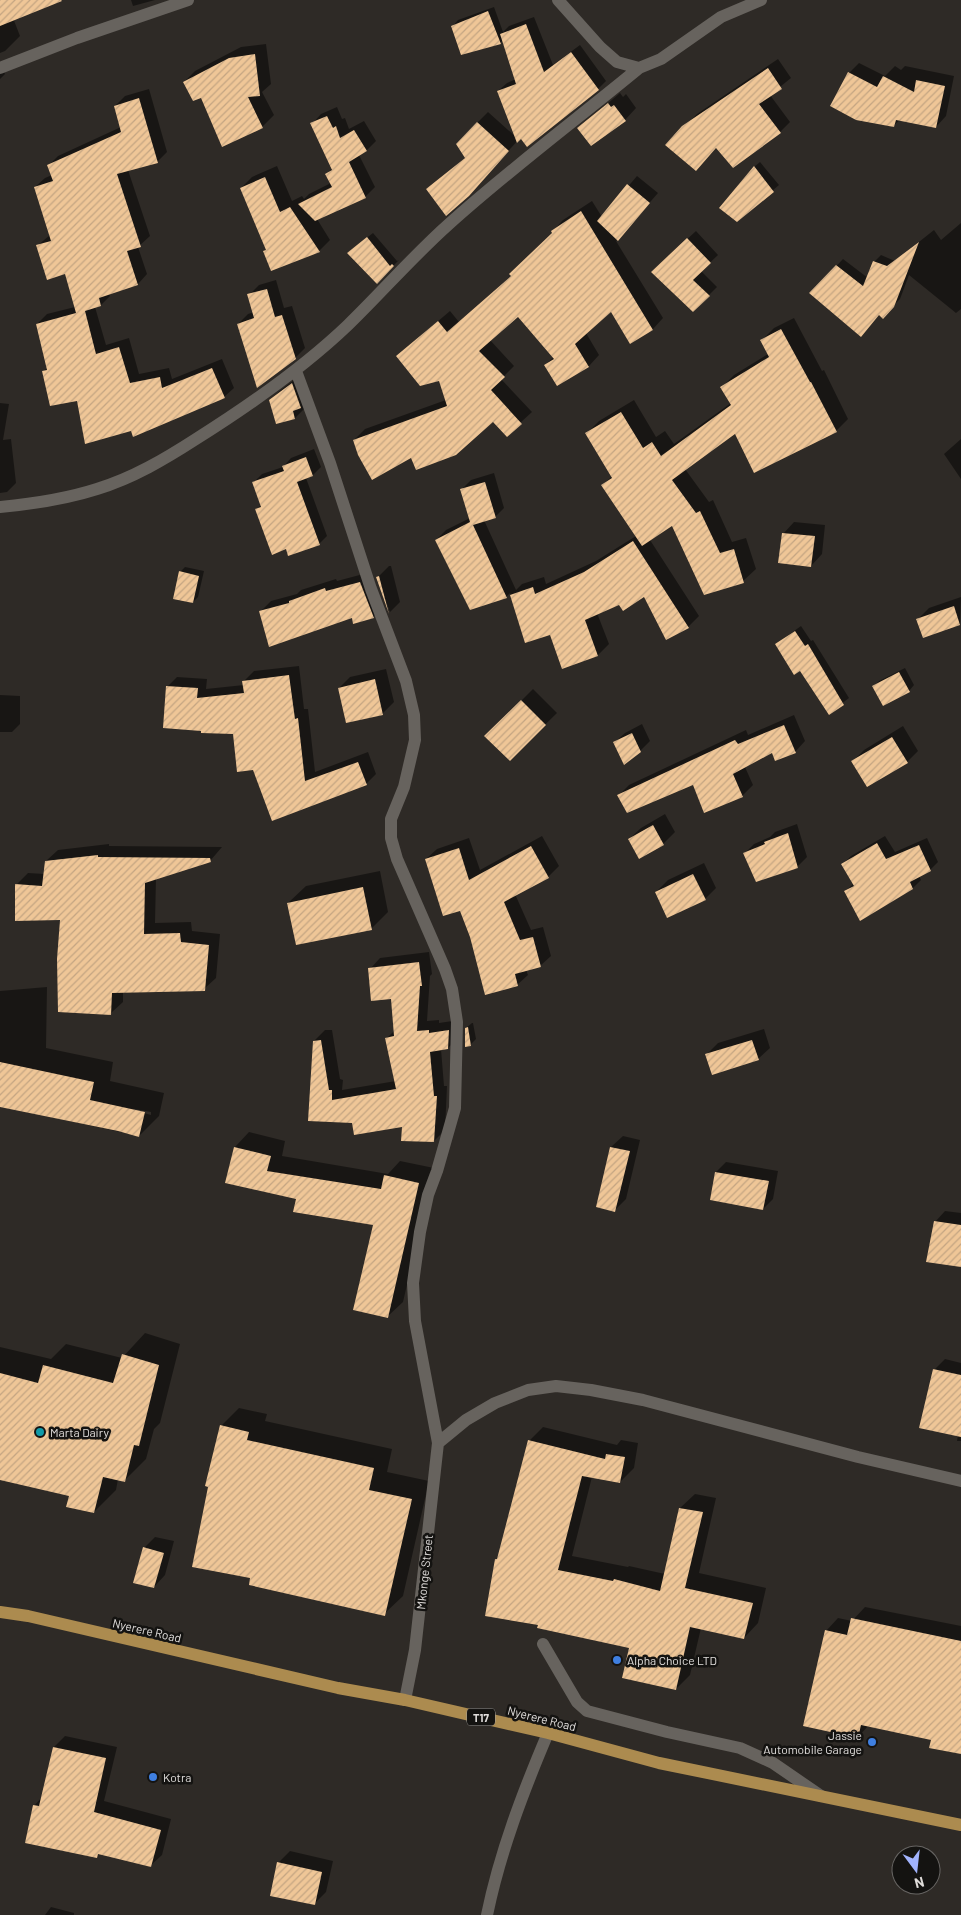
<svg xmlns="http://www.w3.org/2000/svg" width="961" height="1915" font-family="Barlow,sans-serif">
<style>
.shadow{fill:#0007;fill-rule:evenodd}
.building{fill:url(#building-hatch)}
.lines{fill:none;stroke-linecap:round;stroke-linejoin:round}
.street{stroke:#67635e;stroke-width:12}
.primary{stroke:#ac8b4f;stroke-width:12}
.culture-dot{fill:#0f9aa8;stroke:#141311;stroke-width:2}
.shop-dot{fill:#3f7fe0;stroke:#141311;stroke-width:2}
.labels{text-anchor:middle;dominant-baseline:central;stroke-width:5;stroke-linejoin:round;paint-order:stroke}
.shield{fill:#141311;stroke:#a3a09e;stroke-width:1}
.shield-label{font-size:11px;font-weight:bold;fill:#e0dddb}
.poi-label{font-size:12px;fill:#e0dddb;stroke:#141311;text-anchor:start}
.street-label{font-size:12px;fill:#e0dddb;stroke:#141311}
</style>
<defs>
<pattern id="building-hatch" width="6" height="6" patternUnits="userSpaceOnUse" patternTransform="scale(1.25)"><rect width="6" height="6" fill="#efc697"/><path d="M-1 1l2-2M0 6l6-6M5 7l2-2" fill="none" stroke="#c4a582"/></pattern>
</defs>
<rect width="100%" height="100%" fill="#2e2a26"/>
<!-- shadow -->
<path class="shadow" d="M 0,0 L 6,0 L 20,36 L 5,51 L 0,53 Z
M 131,0 L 155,0 L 133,6 Z
M 494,7 L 503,32 L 509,26 L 534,17 L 553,65 L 580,45 L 606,81 L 598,89 L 521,137 L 479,183 L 428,189 L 466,157 L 477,123 L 488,112 L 516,137 L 498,91 L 507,83 L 516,79 L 503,40 L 500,43 L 453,26 L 458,20 Z
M 266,44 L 271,84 L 262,92 L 274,115 L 262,127 L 202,97 L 184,82 L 195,71 L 241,47 Z
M 778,59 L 791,78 L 770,95 L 790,122 L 780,132 L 717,147 L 696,169 L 686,125 L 697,114 Z
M 0,61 L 5,74 L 0,79 Z
M 859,63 L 885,76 L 895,66 L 901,70 L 905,66 L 954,76 L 946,116 L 936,127 L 900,120 L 894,125 L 849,73 Z
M 149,89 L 167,152 L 157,162 L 128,170 L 150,236 L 138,247 L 147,274 L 138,284 L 109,293 L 110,296 L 101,305 L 95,307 L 106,345 L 129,338 L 139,374 L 169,368 L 172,379 L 222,359 L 234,388 L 224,397 L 132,430 L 78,399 L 44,371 L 48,367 L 37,324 L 47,314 L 75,307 L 66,272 L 37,246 L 50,235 L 35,187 L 45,178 L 52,175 L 48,166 L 58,156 L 121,127 L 115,106 L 125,96 Z
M 620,93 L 623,97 L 626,94 L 636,108 L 625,120 L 591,144 L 579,128 Z
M 337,107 L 342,119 L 345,118 L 349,129 L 364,121 L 376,141 L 367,150 L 359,155 L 375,187 L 365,197 L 317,219 L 330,240 L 319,251 L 267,249 L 241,188 L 252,177 L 277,166 L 292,201 L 302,196 L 304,199 L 309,194 L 331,183 L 327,174 L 332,168 L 312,124 L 321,114 Z
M 760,162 L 779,185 L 737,221 L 754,167 Z
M 637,176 L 658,193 L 616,241 L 663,318 L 653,329 L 630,342 L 611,310 L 586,333 L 599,355 L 589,366 L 557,385 L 545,365 L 554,357 L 518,315 L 490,340 L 514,366 L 501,379 L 532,412 L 507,435 L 493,420 L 412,456 L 354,440 L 365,429 L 446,400 L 440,379 L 397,356 L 450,311 L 459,322 L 512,276 L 554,233 L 553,231 L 563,220 L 592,201 L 602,217 Z
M 961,223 L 961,309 L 956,313 L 909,275 L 900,299 L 882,317 L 879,314 L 811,293 L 843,259 L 868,278 L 874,262 L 881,255 L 895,261 L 934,230 L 941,240 Z
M 696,231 L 718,255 L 701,271 L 717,287 L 693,311 L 660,264 Z
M 373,233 L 397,261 L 399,260 L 377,282 L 354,248 Z
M 276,280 L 284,308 L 292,306 L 305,348 L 295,358 L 238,324 L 248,314 L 254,312 L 249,295 L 259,285 Z
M 794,318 L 822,371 L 824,370 L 848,419 L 836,431 L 736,432 L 685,469 L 709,502 L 713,500 L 732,542 L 746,538 L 756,569 L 743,581 L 673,524 L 650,540 L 699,616 L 688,627 L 644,596 L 619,603 L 597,613 L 609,644 L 598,655 L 563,668 L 550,633 L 526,641 L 510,593 L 506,597 L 436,540 L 446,530 L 470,518 L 462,489 L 471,480 L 494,473 L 504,508 L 495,517 L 484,520 L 516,590 L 522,584 L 544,577 L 546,584 L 596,561 L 636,536 L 603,485 L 612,476 L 587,433 L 599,421 L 634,400 L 656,437 L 665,431 L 674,444 L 731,403 L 722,387 L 734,375 L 768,354 L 761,341 L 774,328 Z
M 302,374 L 305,408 L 295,418 L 276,423 L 270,400 L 281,390 Z
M 0,403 L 9,404 L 3,440 L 11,439 L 16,483 L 7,492 L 0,493 Z
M 961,439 L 961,479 L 944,454 Z
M 314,449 L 321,467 L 313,475 L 306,478 L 327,536 L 319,544 L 287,548 L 257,509 L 262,504 L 254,482 L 262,474 L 283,467 L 291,458 Z
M 794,522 L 825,525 L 822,554 L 811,566 L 783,534 Z
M 389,566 L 391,566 L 400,602 L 390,612 L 377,578 Z
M 185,567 L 204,571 L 198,597 L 193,602 L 180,572 Z
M 371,572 L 383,607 L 373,617 L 260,612 L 271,601 L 297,594 L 301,590 L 336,579 L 337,581 Z
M 961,597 L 960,624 L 918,619 L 929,608 Z
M 801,626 L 811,641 L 813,640 L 849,698 L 829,713 L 800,670 L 776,644 Z
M 299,666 L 304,709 L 308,709 L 315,772 L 368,752 L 376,774 L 366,784 L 272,819 L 253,769 L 234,733 L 167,687 L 177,677 L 207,679 L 206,689 L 244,685 L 244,681 L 254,671 Z
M 905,668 L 914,685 L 909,691 L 874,686 L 879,681 Z
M 386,669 L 394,702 L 382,714 L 339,688 L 350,677 Z
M 533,689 L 557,713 L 510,759 L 486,736 Z
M 0,695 L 20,696 L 20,724 L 12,732 L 0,732 Z
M 794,715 L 805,741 L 795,752 L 772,751 L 745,767 L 753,785 L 742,796 L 693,784 L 619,795 L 629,785 L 746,730 L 748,735 Z
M 642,724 L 650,741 L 640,751 L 615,742 L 625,733 Z
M 903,726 L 918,751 L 907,762 L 853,761 L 864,750 Z
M 665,814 L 675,832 L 663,844 L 639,857 L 629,839 L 641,828 Z
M 797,824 L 807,857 L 797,867 L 745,853 L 754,844 L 770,837 L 775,832 Z
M 542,836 L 559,866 L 548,877 L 515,894 L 531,930 L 543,927 L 551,956 L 540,966 L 526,970 L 528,975 L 517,985 L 471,937 L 460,909 L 426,859 L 437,849 L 469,838 L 480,870 Z
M 885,836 L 895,852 L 927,838 L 938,862 L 930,870 L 919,876 L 921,880 L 913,888 L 861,919 L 846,891 L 854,883 L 843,864 L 851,856 Z
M 109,844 L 109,846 L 222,847 L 210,861 L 156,878 L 155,923 L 191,922 L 192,931 L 220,934 L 216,978 L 204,989 L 123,992 L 123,1002 L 111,1013 L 61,919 L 16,885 L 28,873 L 45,874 L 46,861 L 58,850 Z
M 704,863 L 716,888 L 705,899 L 656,892 L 668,880 Z
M 380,871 L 388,912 L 371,929 L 288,903 L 306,886 Z
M 429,952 L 432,974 L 430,976 L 427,1021 L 439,1020 L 439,1023 L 459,1020 L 459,1037 L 448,1048 L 441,1049 L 444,1086 L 447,1086 L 445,1130 L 434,1141 L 403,1125 L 310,1120 L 314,1041 L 325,1030 L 332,1030 L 340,1079 L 343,1080 L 342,1090 L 396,1081 L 387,1038 L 395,1030 L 393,998 L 370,969 L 380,958 Z
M 47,987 L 46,1048 L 113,1062 L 110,1081 L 164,1093 L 159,1116 L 139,1136 L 0,1106 L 0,991 ZM 134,1109 L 151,1112 L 151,1115 L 140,1112 L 134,1110 Z
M 472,1023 L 473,1023 L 476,1039 L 470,1045 L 466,1028 Z
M 764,1029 L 770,1048 L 758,1059 L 707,1054 L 718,1043 Z
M 249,1132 L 285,1141 L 282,1156 L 388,1174 L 400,1161 L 434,1168 L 403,1302 L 388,1316 L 374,1224 L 297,1198 L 235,1147 Z
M 623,1136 L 640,1140 L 626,1199 L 615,1210 L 611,1147 Z
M 726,1162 L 778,1171 L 773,1199 L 763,1209 L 712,1199 L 716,1172 Z
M 945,1211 L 961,1213 L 961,1266 L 935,1222 Z
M 145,1333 L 180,1344 L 160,1423 L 154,1429 L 146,1459 L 124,1481 L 118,1479 L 116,1490 L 94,1512 L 70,1495 L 0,1478 L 0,1347 L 51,1359 L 66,1344 L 122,1358 Z
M 945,1359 L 961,1363 L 961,1441 L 957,1441 L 958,1435 L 921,1427 L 935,1369 Z
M 239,1408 L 267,1414 L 265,1421 L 392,1449 L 387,1472 L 429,1481 L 403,1596 L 384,1614 L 221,1426 Z
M 543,1427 L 617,1445 L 621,1440 L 638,1443 L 634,1468 L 620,1482 L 592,1477 L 572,1556 L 628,1567 L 629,1566 L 665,1574 L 680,1508 L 695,1494 L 716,1498 L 699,1573 L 766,1588 L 758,1623 L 744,1638 L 701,1628 L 690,1675 L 676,1689 L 631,1647 L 539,1624 L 496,1560 L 499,1557 L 529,1441 Z
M 155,1537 L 174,1541 L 165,1575 L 154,1587 L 144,1548 Z
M 865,1607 L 961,1626 L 961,1753 L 932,1739 L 869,1725 L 858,1737 L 826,1631 L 838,1618 L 852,1621 Z
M 65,1736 L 117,1747 L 104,1801 L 171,1819 L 162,1855 L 150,1866 L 100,1853 L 96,1856 L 34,1806 L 42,1797 L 54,1747 Z
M 290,1851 L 333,1861 L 326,1892 L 315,1903 L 278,1863 Z
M 51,1907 L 74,1913 L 74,1915 L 45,1915 Z"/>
<!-- building -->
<path class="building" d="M 0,0 L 61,0 L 62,1 L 0,26 Z
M 488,11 L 501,44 L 461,55 L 451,26 Z
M 526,24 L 544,72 L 571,52 L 599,90 L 527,147 L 521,139 L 517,143 L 497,91 L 516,84 L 500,34 Z
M 255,54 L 260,96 L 248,97 L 263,128 L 222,147 L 201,98 L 193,101 L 183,82 L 229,58 Z
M 768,68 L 782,89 L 759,104 L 781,133 L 733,168 L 716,148 L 696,171 L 665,145 L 682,126 Z
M 848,72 L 877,87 L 883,76 L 914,92 L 916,80 L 945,86 L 936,128 L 896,120 L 894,127 L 856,120 L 830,106 Z
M 139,98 L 158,163 L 117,174 L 141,247 L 127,251 L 138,285 L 99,298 L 101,306 L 85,311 L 96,354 L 119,347 L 130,383 L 160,377 L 162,388 L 212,368 L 225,398 L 133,437 L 131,431 L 85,444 L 77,401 L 50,406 L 42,371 L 47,370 L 36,324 L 76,313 L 65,274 L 47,280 L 36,245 L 51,241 L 34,187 L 53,181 L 47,165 L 121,132 L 114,106 Z
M 608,103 L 611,107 L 614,105 L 626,121 L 591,146 L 577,128 Z
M 327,116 L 333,128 L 336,126 L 340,138 L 354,130 L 367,151 L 349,162 L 366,198 L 315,221 L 298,204 L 332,187 L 325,174 L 332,170 L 310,123 Z
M 477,122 L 509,151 L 469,196 L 446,216 L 426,189 L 465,158 L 456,144 Z
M 754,166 L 774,192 L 737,222 L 719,208 Z
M 265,177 L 280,212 L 290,207 L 320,252 L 271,271 L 263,251 L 266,250 L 240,188 Z
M 627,184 L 650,203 L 618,241 L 597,221 Z
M 581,211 L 653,330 L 630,344 L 611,312 L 575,344 L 589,367 L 557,386 L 544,365 L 554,359 L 518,317 L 479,351 L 505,377 L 491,390 L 522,424 L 507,437 L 493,422 L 456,455 L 416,470 L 411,458 L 372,480 L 358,455 L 353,440 L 447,406 L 439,381 L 420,386 L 396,356 L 438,321 L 447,332 L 511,276 L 509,274 L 552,233 L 551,231 Z
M 367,237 L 390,266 L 392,264 L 394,266 L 377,284 L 347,253 Z
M 687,238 L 711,263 L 693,280 L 710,296 L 693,312 L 651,272 Z
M 919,242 L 894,307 L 883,319 L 879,315 L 861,337 L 809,293 L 836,265 L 863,286 L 873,261 L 887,266 Z
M 267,289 L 275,317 L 282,315 L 296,359 L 257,388 L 237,324 L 254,318 L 247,294 Z
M 781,329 L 810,382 L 811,382 L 837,432 L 754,473 L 735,434 L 672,480 L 696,513 L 700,511 L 720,553 L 734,549 L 744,583 L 704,595 L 672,526 L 642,546 L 601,485 L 612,478 L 585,433 L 621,412 L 643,448 L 652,442 L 661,456 L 731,405 L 720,387 L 769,357 L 760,340 Z
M 292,383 L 301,408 L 293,411 L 295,419 L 276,424 L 269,400 Z
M 306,457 L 313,476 L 297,482 L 320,545 L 288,556 L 286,549 L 272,555 L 255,509 L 261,507 L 252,482 L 284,471 L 282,466 Z
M 485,482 L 496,518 L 473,525 L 507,598 L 470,610 L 435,540 L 470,522 L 460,489 Z
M 782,533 L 815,536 L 811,567 L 778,563 Z
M 633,541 L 689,628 L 666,640 L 644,597 L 623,611 L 619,605 L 585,620 L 598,656 L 562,669 L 550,635 L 525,643 L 510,595 L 533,587 L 535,594 L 584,572 Z
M 179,571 L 199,576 L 193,603 L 173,599 Z
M 379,576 L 389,614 L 376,577 Z
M 360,582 L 374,618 L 353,624 L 352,618 L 269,647 L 259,611 L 289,603 L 289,601 L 325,588 L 326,591 Z
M 954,606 L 960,625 L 923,638 L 916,619 Z
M 795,631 L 805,646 L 808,644 L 844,705 L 829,715 L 800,671 L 794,675 L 775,644 Z
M 899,672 L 910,692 L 883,706 L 872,686 Z
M 289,675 L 295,719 L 298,718 L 305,781 L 358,762 L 367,785 L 272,821 L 253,770 L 237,772 L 233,734 L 201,733 L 201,731 L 163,728 L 166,686 L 198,688 L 197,698 L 244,693 L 242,681 Z
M 375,679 L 383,715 L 346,723 L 338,688 Z
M 521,700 L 546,725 L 510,761 L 484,736 Z
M 784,725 L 796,753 L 775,761 L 772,753 L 733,774 L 743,797 L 704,813 L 693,785 L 627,813 L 617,795 L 735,740 L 738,744 Z
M 632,733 L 641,752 L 624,765 L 613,742 Z
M 892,737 L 908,763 L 867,787 L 851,761 Z
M 653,825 L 664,845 L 639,859 L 628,839 Z
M 788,833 L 798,868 L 756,882 L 743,853 L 765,844 L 764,842 Z
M 877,843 L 886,859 L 919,845 L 931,871 L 910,882 L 913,889 L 860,921 L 844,891 L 854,886 L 841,864 Z
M 531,846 L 549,878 L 504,902 L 520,940 L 533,937 L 541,967 L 515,974 L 518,986 L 485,995 L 470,937 L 460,911 L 443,916 L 425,859 L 459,848 L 469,880 Z
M 98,855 L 98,857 L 210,858 L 211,862 L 145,883 L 144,934 L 180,933 L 181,942 L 209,945 L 205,991 L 112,993 L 111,1015 L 58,1012 L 57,959 L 60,920 L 15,921 L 15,884 L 42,886 L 45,861 Z
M 693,874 L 706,900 L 667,918 L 655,892 Z
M 363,887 L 372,930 L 296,945 L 287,903 Z
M 419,962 L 422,986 L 420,986 L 417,1031 L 429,1030 L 429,1033 L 449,1030 L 448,1049 L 430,1052 L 434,1096 L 437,1096 L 434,1142 L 401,1141 L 402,1127 L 354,1135 L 352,1123 L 308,1121 L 313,1041 L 321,1040 L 329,1090 L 332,1090 L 332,1100 L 396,1089 L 385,1038 L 394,1036 L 391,999 L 371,1001 L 368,968 Z
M 468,1027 L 471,1046 L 465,1047 L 465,1028 Z
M 752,1040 L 759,1060 L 712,1075 L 705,1054 Z
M 0,1062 L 94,1082 L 90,1100 L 145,1112 L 139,1137 L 118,1131 L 0,1107 Z
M 234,1147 L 271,1156 L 267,1171 L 381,1189 L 384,1175 L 419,1183 L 388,1318 L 353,1310 L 373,1225 L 293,1212 L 296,1199 L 225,1183 Z
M 610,1147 L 630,1151 L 615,1212 L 596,1207 Z
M 715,1172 L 769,1181 L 763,1210 L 710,1200 Z
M 934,1221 L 961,1225 L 961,1267 L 926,1262 Z
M 122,1354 L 159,1365 L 139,1446 L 134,1445 L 125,1482 L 103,1477 L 94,1513 L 66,1507 L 69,1496 L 0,1480 L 0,1373 L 38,1383 L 43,1365 L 113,1383 Z
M 933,1369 L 961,1375 L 961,1437 L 919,1428 Z
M 220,1425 L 249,1432 L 247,1440 L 374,1468 L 369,1490 L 412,1499 L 385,1616 L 249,1585 L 250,1578 L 192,1567 L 208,1487 L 205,1486 Z
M 528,1440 L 605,1459 L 606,1454 L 625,1457 L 620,1483 L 582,1476 L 558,1570 L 613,1581 L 614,1579 L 660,1591 L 679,1508 L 703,1512 L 685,1588 L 753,1603 L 744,1639 L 690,1627 L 676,1690 L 622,1678 L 629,1648 L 537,1628 L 538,1625 L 485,1616 L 495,1559 L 497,1559 Z
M 143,1547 L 164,1553 L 154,1588 L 133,1583 Z
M 851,1618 L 961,1641 L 961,1754 L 929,1748 L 931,1740 L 861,1725 L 858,1738 L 803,1726 L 825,1630 L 847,1635 Z
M 53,1747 L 106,1758 L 94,1812 L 161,1830 L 151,1867 L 98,1854 L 97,1858 L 25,1843 L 33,1805 L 39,1806 Z
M 277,1862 L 322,1872 L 315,1905 L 270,1896 Z"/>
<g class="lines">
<!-- street -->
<path class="street" d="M 558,0 L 600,47 L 617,62 L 639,68 L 661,59 L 721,17 L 761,0
M 0,68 L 77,38 L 188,0
M 296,371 L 330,463 L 371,589 L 406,681 L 414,715 L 415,740 L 404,787 L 391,819 L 391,838 L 397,859 L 445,969 L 452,989 L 457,1022 L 455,1108 L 437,1171 L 428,1195 L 420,1232 L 413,1283 L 415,1321 L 438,1443 L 415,1650 L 405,1700
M 0,507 C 32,504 66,499 97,489 C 133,478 165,459 196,439 C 250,405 302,369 348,325 C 382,292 413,256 449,224 C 510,169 576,120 639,68
M 438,1443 L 466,1420 L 495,1403 L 528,1390 L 556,1386 L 591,1390 L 643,1400 L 858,1457 L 961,1481
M 543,1644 L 577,1702 L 587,1711 L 667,1732 L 740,1748 L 773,1763 L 821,1796
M 487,1915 C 500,1852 523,1792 548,1733"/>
<!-- primary -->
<path class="primary" d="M 0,1612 L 28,1616 L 338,1688 L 405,1700 L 548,1733 L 659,1763 L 961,1825"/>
</g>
<!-- markers -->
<circle class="culture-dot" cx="40" cy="1432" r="5"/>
<g class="shop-dot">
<circle cx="617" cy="1660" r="5"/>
<circle cx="872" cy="1742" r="5"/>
<circle cx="153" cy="1777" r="5"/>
</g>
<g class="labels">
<!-- shield labels -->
<rect class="shield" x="467" y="1708.5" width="28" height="17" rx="4"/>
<g class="shield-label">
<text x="481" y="1717">T17</text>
</g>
<!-- poi labels -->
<g class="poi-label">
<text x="50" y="1432">Marta Dairy</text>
<text x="627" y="1660">Alpha Choice LTD</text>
<text x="862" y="1735" text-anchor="end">Jassie<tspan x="862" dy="14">Automobile Garage</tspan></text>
<text x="163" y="1777">Kotra</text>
</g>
<!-- street labels -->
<g class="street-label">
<text transform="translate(424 1572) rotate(-84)">Mkonge Street</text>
<text transform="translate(147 1630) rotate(13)">Nyerere Road</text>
<text transform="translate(542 1718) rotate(14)">Nyerere Road</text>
</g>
</g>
<!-- north arrow -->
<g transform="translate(916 1870) rotate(165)"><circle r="24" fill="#141311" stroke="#666462"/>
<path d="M0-4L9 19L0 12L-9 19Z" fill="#a1b3fd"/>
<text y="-8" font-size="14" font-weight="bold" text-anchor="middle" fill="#e0dddb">N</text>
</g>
</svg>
